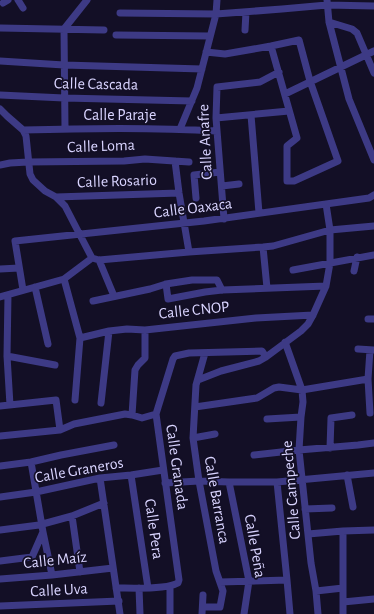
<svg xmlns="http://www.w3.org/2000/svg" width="374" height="614" font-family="'Alegreya Sans',sans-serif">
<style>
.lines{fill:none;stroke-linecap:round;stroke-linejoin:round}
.minor{stroke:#3d3a85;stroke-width:7}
.labels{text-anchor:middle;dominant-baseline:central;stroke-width:3.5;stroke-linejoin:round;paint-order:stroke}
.street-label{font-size:16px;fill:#d9d4ff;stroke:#130f26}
</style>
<rect width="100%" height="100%" fill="#130f26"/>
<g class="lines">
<!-- minor -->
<path class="minor" d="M 18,0 L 23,8
M 327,0 L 329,22 L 349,99 L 374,160
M 3,3 L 8,0
M 120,13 L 216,14 L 282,9 L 327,5 L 374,6
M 329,22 L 352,29 L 357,33 L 374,73
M 0,28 L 104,30
M 64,29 L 65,128
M 64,29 L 87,0
M 245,30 L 246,12
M 116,35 L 210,36
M 206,52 L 225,54 L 271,46 L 299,40 L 310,81 L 338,161 L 294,181 L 287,181 L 287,146 L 297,138 L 271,46
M 0,61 L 64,65 L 202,69
M 285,94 L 374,51
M 0,95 L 64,98 L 192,101
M 0,109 L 7,116 L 23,130 L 26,136 L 30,174 L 33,180 L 45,191 L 56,197 L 65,206 L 80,235 L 92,258
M 251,115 L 259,213
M 216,118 L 289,111
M 180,129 L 197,88 L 216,14 L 217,0
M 23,130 C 88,128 153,127 217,131
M 175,161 L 179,193 L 189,252
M 0,165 L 10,163 L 28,162 L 124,161 L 145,159 L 189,162
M 222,186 L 239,184
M 56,197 L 179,193
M 196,198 L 194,175 L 220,172
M 224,219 L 216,118 L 217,87 L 260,82 L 279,72
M 263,247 L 267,288
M 92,258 L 99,260 L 189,252 L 263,247 L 273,246 L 330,230 L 374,226
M 99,260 L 114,296
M 0,269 L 19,268
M 293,270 L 374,255
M 354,271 L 357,257
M 64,279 L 80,338 L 75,400
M 166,284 L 192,280 L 217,280 L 222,290
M 35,287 L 48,344
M 23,290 L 15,241 L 204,221 L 369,198 L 374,195
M 8,295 L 7,356 L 10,405
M 0,297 L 64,279 L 92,258
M 93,301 L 150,289 L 166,284 L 168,299 L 205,292 L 222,290 L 326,286
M 368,319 L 374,319
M 80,338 L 109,331 L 127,329 L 145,330 L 256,318 L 313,315
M 285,342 L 302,390 L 303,402 L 301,417 L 299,450 L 311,563 L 316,591 L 318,614
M 358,349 L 374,350
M 370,350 L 368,379 L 370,413
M 7,356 L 55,365
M 198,380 L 221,371 L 259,361 L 266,357 L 301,331 L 308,324 L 313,315 L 326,286 L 330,263 L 330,230 L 326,204
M 101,403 L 109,331
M 0,406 L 56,400 L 60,430
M 195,407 L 257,398 L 274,388 L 279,387 L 302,390 L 368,379
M 132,415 L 135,370 L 138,365 L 145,358 L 145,330
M 267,419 L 301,417
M 0,436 L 60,430 L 74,424 L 125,414 L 132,415 L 142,418 L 156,414
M 193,438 L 215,434
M 330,448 L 331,418 L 352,415
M 254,455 L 299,450 L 358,445 L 374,443
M 0,466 L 31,462 L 61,455 L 114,445
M 131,475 L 148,588
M 347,475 L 353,507
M 100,478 L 120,614
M 229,482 L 249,581 L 244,614
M 277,482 L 287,580 L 290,614
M 165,483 L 199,481 L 229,482 L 277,482 L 374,473
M 0,497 L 36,492 L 100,478 L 131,475 L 163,470
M 305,509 L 332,508
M 72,516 L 80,572
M 0,530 L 39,525 L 72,516 L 104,503
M 343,531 L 343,614
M 43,532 L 52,575
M 308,534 L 343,531 L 374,530
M 0,561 L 32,557 L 43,532 L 31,462
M 0,579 L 52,575 L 113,568
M 220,582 L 287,580
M 170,586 L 170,614
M 116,588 C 131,588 165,590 178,583 L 179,580 L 156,414 L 173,359 L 175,356 L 189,353 L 262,351 L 266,357
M 139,588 L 140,614
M 316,591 L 343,588
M 343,602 L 374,599
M 0,606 L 119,601
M 203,607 L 220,607 L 223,591 L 216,571 L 199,481 L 193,438 L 196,385 L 205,353
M 202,614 L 203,595"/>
</g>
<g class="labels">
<!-- street labels -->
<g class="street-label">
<text transform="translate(96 84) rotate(1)">Calle Cascada</text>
<text x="120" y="115">Calle Paraje</text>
<text transform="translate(205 142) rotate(-93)">Calle Anafre</text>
<text transform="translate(101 146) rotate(-2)">Calle Loma</text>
<text transform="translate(117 181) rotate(-2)">Calle Rosario</text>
<text transform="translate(193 208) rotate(-7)">Calle Oaxaca</text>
<text transform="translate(194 310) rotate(-6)">Calle CNOP</text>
<text transform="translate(177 467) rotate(82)">Calle Granada</text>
<text transform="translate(79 470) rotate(-10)">Calle Graneros</text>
<text transform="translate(291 490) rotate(-95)">Calle Campeche</text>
<text transform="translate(217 500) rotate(80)">Calle Barranca</text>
<text transform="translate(154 529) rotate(82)">Calle Pera</text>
<text transform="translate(255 546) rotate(80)">Calle Peña</text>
<text transform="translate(55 560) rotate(-6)">Calle Maíz</text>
<text transform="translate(59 590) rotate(-3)">Calle Uva</text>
</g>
</g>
</svg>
